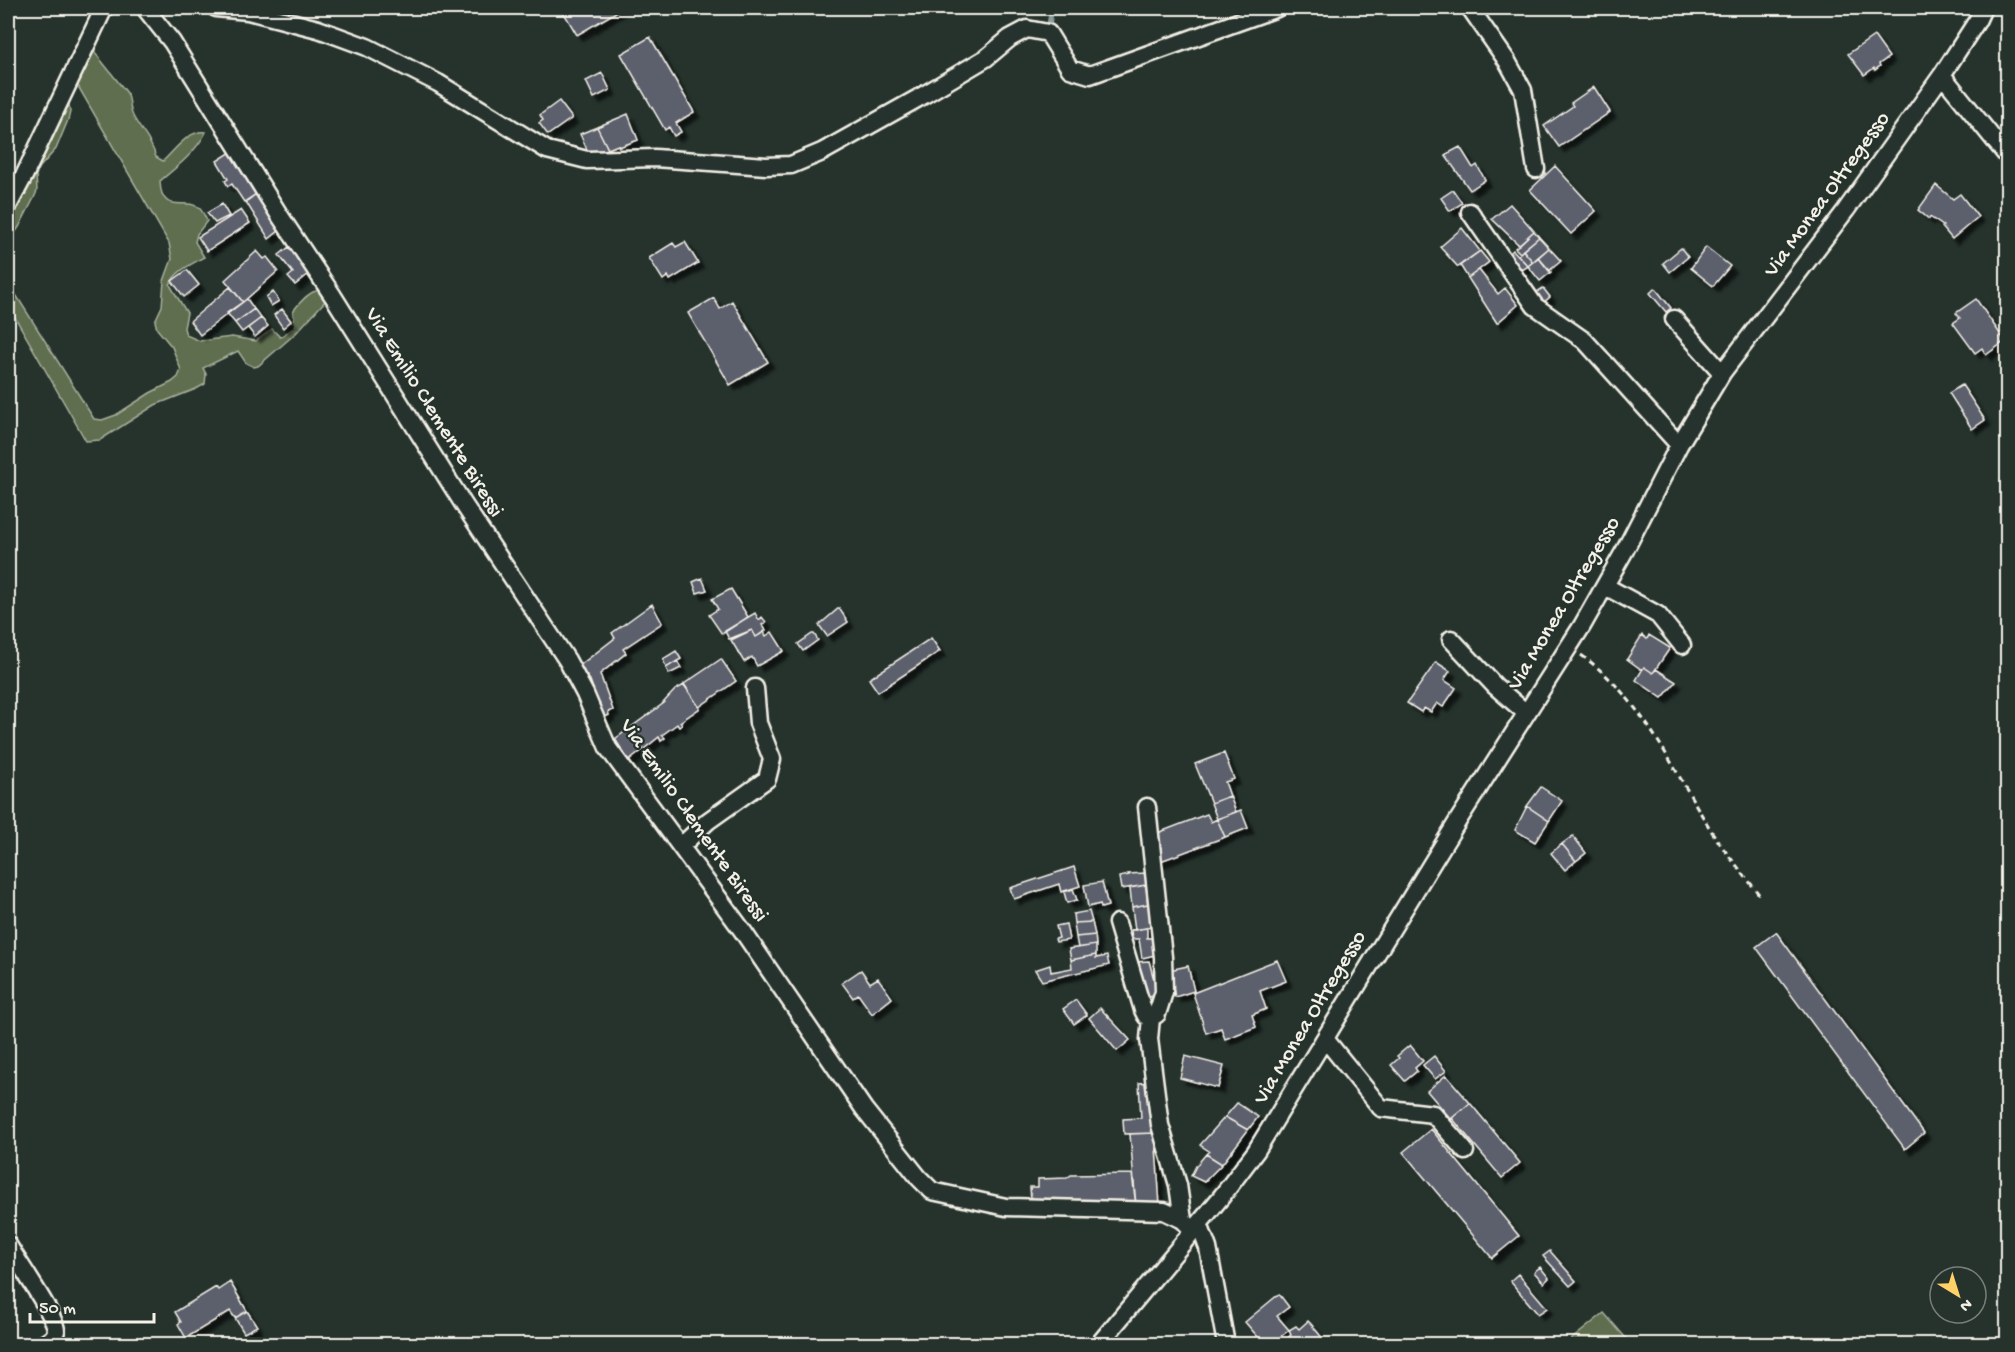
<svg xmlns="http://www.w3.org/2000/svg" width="2015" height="1352" font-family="'Gochi Hand',sans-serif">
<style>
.green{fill:#5f6e50;stroke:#aab09c;stroke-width:1.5}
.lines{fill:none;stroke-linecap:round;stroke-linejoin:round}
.stream{stroke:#899e9a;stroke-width:5}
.building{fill:#5b5e6c;stroke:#f4f1e8;stroke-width:1.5;filter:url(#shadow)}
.minor-casing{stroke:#f4f1e8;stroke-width:21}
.path{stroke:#f4f1e8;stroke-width:3;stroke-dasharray:6 4.5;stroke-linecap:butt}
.minor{stroke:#26332d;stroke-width:16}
.labels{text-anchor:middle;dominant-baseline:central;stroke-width:4.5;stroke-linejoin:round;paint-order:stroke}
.street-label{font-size:22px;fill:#f4f1e8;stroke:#26332d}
</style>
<defs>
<filter id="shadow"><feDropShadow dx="5.5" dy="5.5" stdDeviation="1.5" flood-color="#0009"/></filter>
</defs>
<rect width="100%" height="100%" fill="#26332d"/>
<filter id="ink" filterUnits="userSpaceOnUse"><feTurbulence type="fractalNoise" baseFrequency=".0167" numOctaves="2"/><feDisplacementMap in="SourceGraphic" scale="12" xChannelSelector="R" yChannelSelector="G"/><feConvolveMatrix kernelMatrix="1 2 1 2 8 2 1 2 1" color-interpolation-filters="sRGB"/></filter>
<g filter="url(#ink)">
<!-- green -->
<path class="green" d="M 92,49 L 127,93 C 131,101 129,108 133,116 C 141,132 150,137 156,157 L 163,161 C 175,150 189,129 206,132 C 196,152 177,167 160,181 C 161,217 186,196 199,208 C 203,211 205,217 207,221 L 197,234 L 195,242 L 204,257 C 192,264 175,271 170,285 L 187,313 L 184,328 L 186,335 L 200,341 L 232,337 L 256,341 L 272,329 L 280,337 L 295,327 L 293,311 C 298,305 311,288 320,291 C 321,292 328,297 328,298 L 296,333 L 258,366 L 254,367 L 246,363 L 238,351 L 203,368 L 206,374 L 205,384 L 196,389 L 155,405 L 100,440 L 86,441 L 8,305 L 8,282 L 94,419 L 102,420 L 116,415 L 150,393 L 172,382 L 178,377 L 181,370 L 172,347 L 157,329 L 155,321 L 162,306 L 164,281 L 172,259 L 169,243 L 75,81 Z
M 68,96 L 70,112 L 68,120 L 56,149 L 40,167 L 36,175 L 37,191 L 34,198 L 19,227 L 8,243 L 8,212 Z
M 1604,1313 L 1631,1344 L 1566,1344 Z"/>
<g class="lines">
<!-- stream -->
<path class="stream" d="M 1049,24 L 1052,8"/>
</g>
<!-- building -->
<path class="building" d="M 561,8 L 623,8 L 577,35 Z
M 1874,36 L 1889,57 L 1879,64 L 1880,66 L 1875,70 L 1874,68 L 1864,75 L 1848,54 Z
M 650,37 L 694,112 L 676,123 L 681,132 L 674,136 L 669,127 L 665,130 L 621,54 Z
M 602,73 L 610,90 L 594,98 L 586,81 Z
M 1594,87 L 1610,112 L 1559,147 L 1544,126 L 1573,106 L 1571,103 Z
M 559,101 L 572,118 L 548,135 L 539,123 L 543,120 L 540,115 Z
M 628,114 L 638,140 L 619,147 L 618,145 L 608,149 L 597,127 Z
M 597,127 L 608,149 L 597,154 L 589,154 L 580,134 Z
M 1460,147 L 1473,168 L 1477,165 L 1485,180 L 1470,190 L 1445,155 Z
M 231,152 L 256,194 L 244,202 L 232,184 L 228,186 L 225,181 L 228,179 L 217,161 Z
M 1555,166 L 1596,211 L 1571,234 L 1530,190 Z
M 1936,185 L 1953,199 L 1960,194 L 1978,217 L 1952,239 L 1942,227 L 1943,226 L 1930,217 L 1929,219 L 1918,210 Z
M 1453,190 L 1462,203 L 1450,211 L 1441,198 Z
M 256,194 L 280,230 L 269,239 L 246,202 Z
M 222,204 L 229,216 L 215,223 L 207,213 Z
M 1510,204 L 1534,231 L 1519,245 L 1492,219 Z
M 241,210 L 250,223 L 207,251 L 198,237 Z
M 1462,228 L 1480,251 L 1458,267 L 1440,247 Z
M 1534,231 L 1539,237 L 1520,253 L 1515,248 Z
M 1539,237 L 1549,248 L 1533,262 L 1523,250 Z
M 685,242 L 698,263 L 670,280 L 668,276 L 663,280 L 649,258 L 673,243 L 676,247 Z
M 289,247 L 310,273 L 295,285 L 288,277 L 293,273 L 279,255 Z
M 1706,247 L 1730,266 L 1713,286 L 1691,268 Z
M 1549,248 L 1561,261 L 1549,271 L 1538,257 Z
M 1681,248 L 1688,257 L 1670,272 L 1663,263 Z
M 1513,250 L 1528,266 L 1522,270 L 1508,255 Z
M 1523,250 L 1533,262 L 1528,266 L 1518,255 Z
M 257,251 L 264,259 L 267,257 L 278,271 L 243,302 L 225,280 Z
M 1480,251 L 1489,262 L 1468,278 L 1460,265 Z
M 1538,257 L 1551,272 L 1540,281 L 1528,266 Z
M 187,270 L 199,285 L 184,297 L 172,281 Z
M 1479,270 L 1498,294 L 1505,288 L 1518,305 L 1497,323 L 1468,278 Z
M 230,287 L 243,302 L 200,335 L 190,321 Z
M 1543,288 L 1550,297 L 1542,304 L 1534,294 Z
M 1655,288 L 1671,308 L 1666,312 L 1650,293 Z
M 273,292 L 279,301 L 271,306 L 266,297 Z
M 714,298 L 720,309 L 732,301 L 768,362 L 730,385 L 688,313 Z
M 247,299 L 254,309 L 235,323 L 227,313 Z
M 1976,299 L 2005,341 L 1986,355 L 1982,348 L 1975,353 L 1953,323 L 1960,318 L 1956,313 Z
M 254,309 L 261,318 L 242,332 L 235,323 Z
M 282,309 L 291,321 L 283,328 L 274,315 Z
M 261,318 L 268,326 L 255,337 L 248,328 Z
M 1962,385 L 1985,420 L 1972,429 L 1949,393 Z
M 702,578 L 707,590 L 697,593 L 693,582 Z
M 731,589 L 748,617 L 722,634 L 709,615 L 718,609 L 712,599 Z
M 652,604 L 662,623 L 623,649 L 626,653 L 600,674 L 613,710 L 608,712 L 609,715 L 603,718 L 590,680 L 579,666 L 615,638 L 612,633 Z
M 839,608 L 848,622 L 827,636 L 819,625 Z
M 755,613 L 759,620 L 762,617 L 766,622 L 762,625 L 766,630 L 756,637 L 752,630 L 729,639 L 725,631 Z
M 752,630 L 756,637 L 764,632 L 766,636 L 772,632 L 784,651 L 757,666 L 752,657 L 744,662 L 731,640 Z
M 812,634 L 814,634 L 818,640 L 803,651 L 798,644 Z
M 1642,635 L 1647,639 L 1649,635 L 1670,648 L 1653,673 L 1644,667 L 1642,670 L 1627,659 Z
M 931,638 L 940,651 L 878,692 L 869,679 Z
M 676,651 L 681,659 L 666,668 L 663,659 Z
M 721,659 L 736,681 L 699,707 L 684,684 Z
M 677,661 L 681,668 L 669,674 L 666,668 Z
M 1436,662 L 1450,671 L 1444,680 L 1456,688 L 1443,707 L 1437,703 L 1431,712 L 1424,708 L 1421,712 L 1407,703 Z
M 1644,667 L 1653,673 L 1656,669 L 1676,682 L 1662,698 L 1636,680 Z
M 684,685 L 700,708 L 680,722 L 682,725 L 679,727 L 677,724 L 662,735 L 665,738 L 661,741 L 659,737 L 629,761 L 615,739 L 664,703 L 663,703 L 675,690 Z
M 1224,753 L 1234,779 L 1225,782 L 1230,796 L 1211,803 L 1195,764 Z
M 1541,787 L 1562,801 L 1549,821 L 1527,806 Z
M 1230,796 L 1236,812 L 1217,819 L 1211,803 Z
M 1527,806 L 1549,821 L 1535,842 L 1515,830 Z
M 1241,810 L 1248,828 L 1225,837 L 1217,819 Z
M 1207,814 L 1211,822 L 1217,819 L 1225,837 L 1158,862 L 1155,834 Z
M 1573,836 L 1586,853 L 1576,861 L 1562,844 Z
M 1562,844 L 1576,861 L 1565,870 L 1551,853 Z
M 1074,867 L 1080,886 L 1061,892 L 1059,884 L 1014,899 L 1010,888 Z
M 1146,873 L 1146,885 L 1121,889 L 1119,877 L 1129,875 L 1128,874 Z
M 1102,882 L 1108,906 L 1101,908 L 1100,904 L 1088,907 L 1084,885 Z
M 1146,885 L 1148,904 L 1132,907 L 1130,888 Z
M 1073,889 L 1077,900 L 1067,903 L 1064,892 Z
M 1148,904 L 1151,927 L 1135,930 L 1132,907 Z
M 1089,911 L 1092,922 L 1074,923 L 1073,914 Z
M 1092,922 L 1095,935 L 1076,937 L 1074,923 Z
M 1066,924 L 1069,940 L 1056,942 L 1055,939 L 1059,938 L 1056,926 Z
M 1147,928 L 1147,938 L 1152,938 L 1155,955 L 1142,958 L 1139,939 L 1132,939 L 1131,930 Z
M 1776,932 L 1924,1133 L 1905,1149 L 1756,947 Z
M 1095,935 L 1096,945 L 1078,948 L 1076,937 Z
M 1096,945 L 1096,955 L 1071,960 L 1069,949 Z
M 1096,955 L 1096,958 L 1107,956 L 1109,965 L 1042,981 L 1035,970 L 1050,965 L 1051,972 L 1072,968 L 1071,960 Z
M 1277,960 L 1286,981 L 1260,991 L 1266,1009 L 1252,1015 L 1256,1027 L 1225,1039 L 1221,1028 L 1206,1033 L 1193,993 Z
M 1149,961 L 1158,995 L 1145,998 L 1136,962 Z
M 1188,966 L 1194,991 L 1175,997 L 1169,970 Z
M 861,970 L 870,983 L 878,978 L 892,998 L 872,1014 L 858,994 L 853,998 L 842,983 Z
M 1076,1000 L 1087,1015 L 1074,1024 L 1063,1009 Z
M 1100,1008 L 1130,1040 L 1117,1051 L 1089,1018 Z
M 1410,1045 L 1423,1061 L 1415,1068 L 1417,1071 L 1405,1081 L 1391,1065 L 1399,1058 L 1397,1056 Z
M 1185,1056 L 1224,1066 L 1218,1088 L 1180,1078 Z
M 1434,1056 L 1446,1071 L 1435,1079 L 1423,1065 Z
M 1446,1075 L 1470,1103 L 1451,1119 L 1427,1091 Z
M 1149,1082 L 1154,1133 L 1124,1134 L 1123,1119 L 1141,1118 L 1139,1083 Z
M 1237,1103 L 1258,1117 L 1248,1130 L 1225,1117 Z
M 1470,1103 L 1520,1163 L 1502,1178 L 1452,1118 Z
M 1225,1117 L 1248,1130 L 1222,1164 L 1206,1154 L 1209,1151 L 1200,1145 Z
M 1431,1129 L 1519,1236 L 1492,1258 L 1403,1152 Z
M 1155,1133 L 1160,1206 L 1136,1206 L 1130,1134 Z
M 1206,1154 L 1222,1164 L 1204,1182 L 1191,1176 L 1196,1166 Z
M 1132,1174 L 1136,1206 L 1031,1201 L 1030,1187 L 1038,1187 L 1038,1179 L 1067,1178 L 1071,1175 Z
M 1550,1251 L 1576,1281 L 1570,1286 L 1543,1256 Z
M 1540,1267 L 1549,1278 L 1544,1283 L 1534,1272 Z
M 1518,1274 L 1547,1308 L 1538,1314 L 1510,1281 Z
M 230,1282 L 247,1311 L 235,1318 L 230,1311 L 186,1338 L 178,1324 L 181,1322 L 175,1312 L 216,1287 L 218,1290 Z
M 1279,1294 L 1289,1307 L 1277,1316 L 1289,1330 L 1271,1344 L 1264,1344 L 1245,1322 Z
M 247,1311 L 257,1326 L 244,1333 L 235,1318 Z
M 1308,1321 L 1311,1324 L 1327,1344 L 1293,1344 L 1288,1338 L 1291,1335 L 1289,1330 L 1296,1326 L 1299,1329 Z"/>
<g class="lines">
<!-- minor casing -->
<g class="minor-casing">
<path id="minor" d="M 145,8 L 172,42 L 280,216 L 333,296 L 464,505 L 567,660 L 585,694 L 608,748 L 742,930 L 864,1109 L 919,1178 L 932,1191 L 1006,1207 L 1164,1211 L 1183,1220
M 216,8 L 248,11 L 318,29 L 367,47 L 438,83 L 547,150 L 587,160 L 655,158 L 766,166 L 791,165 L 822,152 L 922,96 L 986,58 L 1010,38 L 1027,29 L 1048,33 L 1070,69 L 1090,75 L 1277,8
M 1470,8 L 1507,61 L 1523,90 L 1536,169
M 1942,75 L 2008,157
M 8,206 L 24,176 L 104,8
M 1470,212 L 1535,306 L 1585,341 L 1679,445
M 1674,319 L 1722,373
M 1605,586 L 1658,615 L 1682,645
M 1451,639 L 1495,686 L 1526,713
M 1147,807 L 1163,957 L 1164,992 L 1157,1014 L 1151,1018 L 1149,1039 L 1160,1125 L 1178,1185 L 1183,1220 L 1188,1225
M 681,846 L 708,821 L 767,779 L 772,759 L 758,723 L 755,688
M 1117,923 L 1143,1010 L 1146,1016 L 1151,1018
M 1326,1040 L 1381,1108 L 1433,1114 L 1465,1151
M 1199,1224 L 1208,1248 L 1226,1344
M 8,1245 C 16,1259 57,1318 56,1331 C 55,1337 49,1341 44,1344
M 1099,1344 L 1222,1196 L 1256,1151 L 1459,819 L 1582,626 L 1625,550 L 1679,445 L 1722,373 L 1846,210 L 1942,75 L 1977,21 L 1983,8"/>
</g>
<!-- path -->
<path class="path" d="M 1581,655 C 1641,697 1672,767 1709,827 C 1724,852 1744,874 1761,897"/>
<!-- minor -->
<use href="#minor" class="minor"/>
</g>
</g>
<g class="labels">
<!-- street labels -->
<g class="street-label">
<text transform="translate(1828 195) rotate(-54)">Via Monea Oltregesso</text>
<text transform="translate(433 413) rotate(58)">Via Emilio Clemente Biressi</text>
<text transform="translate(1565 604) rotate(-59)">Via Monea Oltregesso</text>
<text transform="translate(693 821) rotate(55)">Via Emilio Clemente Biressi</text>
<text transform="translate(1311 1018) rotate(-59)">Via Monea Oltregesso</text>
</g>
</g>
<!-- margin -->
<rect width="2015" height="1352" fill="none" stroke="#26332d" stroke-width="30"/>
<rect x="15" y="15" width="1985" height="1322" fill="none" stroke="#f4f1e8" stroke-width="2" filter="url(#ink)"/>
<!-- north arrow -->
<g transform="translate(1958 1295) rotate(142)"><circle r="28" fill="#26332d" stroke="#787f78" stroke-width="1.5"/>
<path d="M0-4.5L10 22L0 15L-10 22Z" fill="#ffd166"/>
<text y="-9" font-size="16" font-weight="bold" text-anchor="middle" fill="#f4f1e8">N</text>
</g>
<!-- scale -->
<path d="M30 1313v9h124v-9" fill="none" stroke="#f4f1e8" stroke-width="3"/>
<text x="39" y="1313" font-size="18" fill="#f4f1e8" stroke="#26332d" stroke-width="4.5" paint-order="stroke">50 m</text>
</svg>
